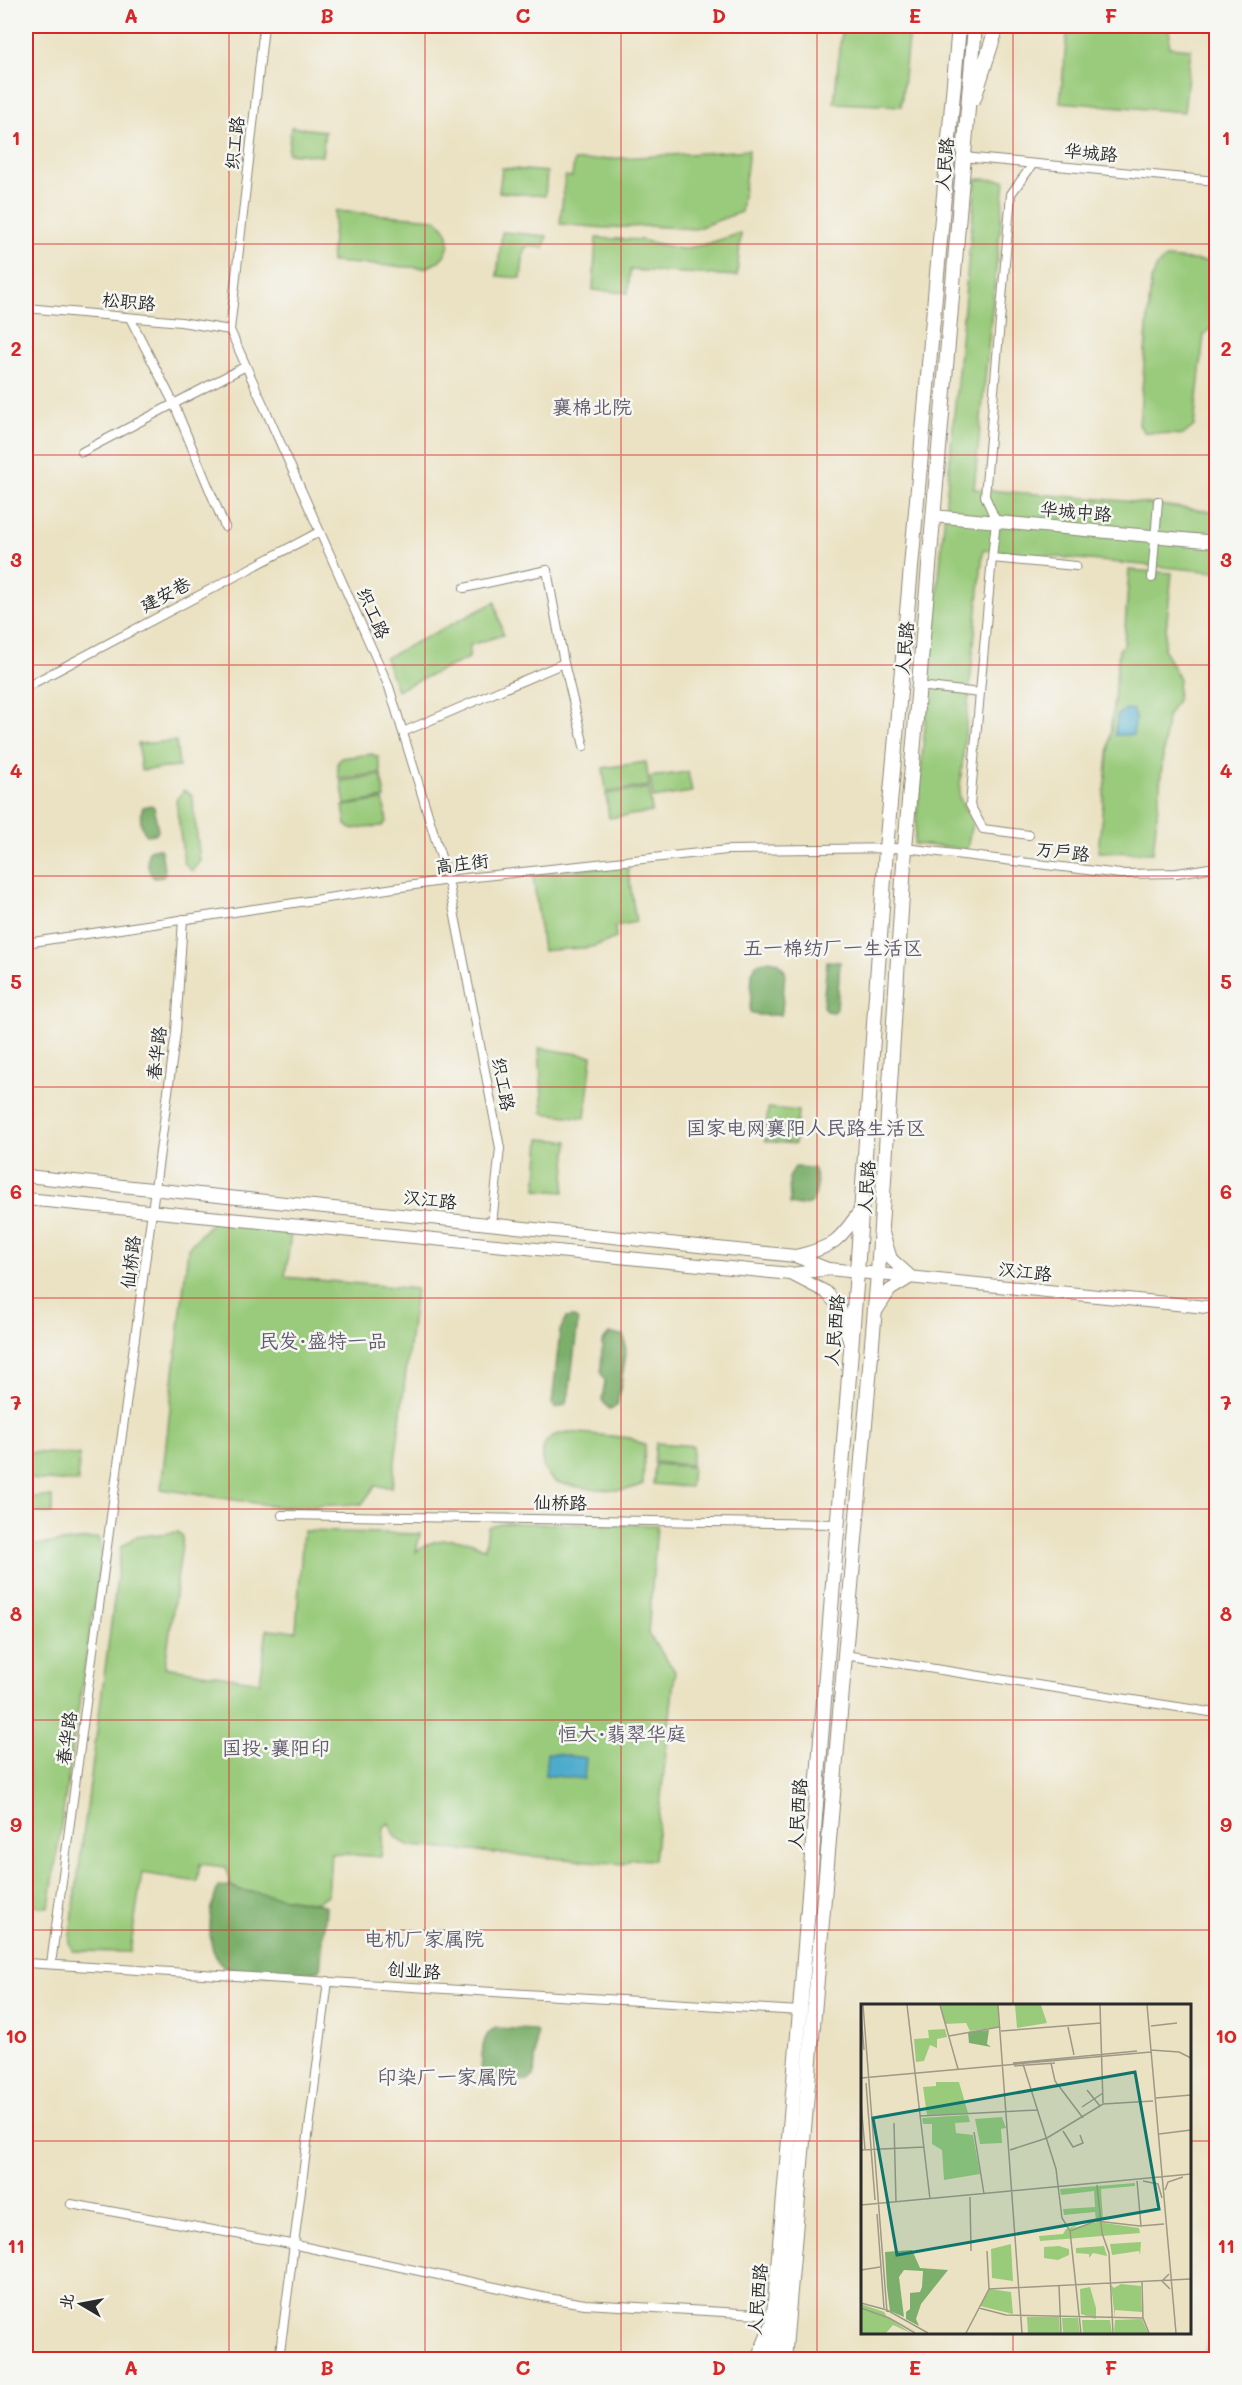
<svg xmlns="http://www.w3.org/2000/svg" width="1242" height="2385" font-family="Mali,'LXGW WenKai TC',sans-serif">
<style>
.green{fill:#9acb7b;stroke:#627b53;stroke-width:1.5}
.forest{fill:#7baf6b;stroke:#536d4b;stroke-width:1.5}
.water{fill:#4eaccc;stroke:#3c6c7c;stroke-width:1.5}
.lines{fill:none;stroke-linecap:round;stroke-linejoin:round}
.street-casing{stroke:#8b8677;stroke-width:10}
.secondary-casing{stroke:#8b8677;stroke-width:14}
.primary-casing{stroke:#8b8677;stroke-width:16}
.street{stroke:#fff;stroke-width:8}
.secondary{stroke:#fff;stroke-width:12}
.primary{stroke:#fff;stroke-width:14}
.grid{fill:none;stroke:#d62828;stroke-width:1.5;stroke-opacity:0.55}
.labels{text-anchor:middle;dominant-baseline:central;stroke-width:5;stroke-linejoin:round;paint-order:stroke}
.street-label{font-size:18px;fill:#2b2b2b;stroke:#f6f6f2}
.neighbourhood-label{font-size:20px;fill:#615b6c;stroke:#f6f6f2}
.inset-road{fill:none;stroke:#9e9986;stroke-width:1.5}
.view{fill:#0f766e;fill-opacity:0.15;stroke:#0f766e;stroke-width:3}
.inset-edge{fill:none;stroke:#2b2b2b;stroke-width:3}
.neatline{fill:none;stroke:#d62828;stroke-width:2}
.grid-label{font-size:20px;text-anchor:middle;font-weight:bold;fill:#d62828}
</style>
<rect width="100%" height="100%" fill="#f6f6f2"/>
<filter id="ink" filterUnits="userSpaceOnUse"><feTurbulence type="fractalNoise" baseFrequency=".0167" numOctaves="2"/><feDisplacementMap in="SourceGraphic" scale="12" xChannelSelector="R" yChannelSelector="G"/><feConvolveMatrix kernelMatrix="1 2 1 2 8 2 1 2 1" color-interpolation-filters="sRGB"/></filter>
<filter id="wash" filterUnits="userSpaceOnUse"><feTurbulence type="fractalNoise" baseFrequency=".008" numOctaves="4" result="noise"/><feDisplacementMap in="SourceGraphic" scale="24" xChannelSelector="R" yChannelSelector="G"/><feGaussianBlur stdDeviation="1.35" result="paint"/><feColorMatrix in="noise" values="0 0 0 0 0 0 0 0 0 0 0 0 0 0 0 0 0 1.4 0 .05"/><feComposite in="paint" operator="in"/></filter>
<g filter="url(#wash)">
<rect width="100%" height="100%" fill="#ebe2c3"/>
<!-- green -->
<path class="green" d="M 842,26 L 909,29 L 901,106 L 834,103 Z
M 1068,26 L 1120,26 L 1170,30 L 1169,47 L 1191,49 L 1184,112 L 1060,102 Z
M 291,127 L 325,131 L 322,156 L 288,153 Z
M 749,150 L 741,212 L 695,229 L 649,226 L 605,228 L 560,224 L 565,176 L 572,177 L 574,161 Z
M 502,168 L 547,172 L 545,196 L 499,192 Z
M 976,179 L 1005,180 L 974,489 L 1125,501 L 1216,512 L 1216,572 L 983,550 L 959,797 L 972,822 L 967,849 L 914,844 Z
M 335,211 L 436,219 C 459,237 449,262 423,268 L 331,262 Z
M 502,232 L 547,236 L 544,248 L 527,246 L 524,250 L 521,278 L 497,276 Z
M 741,233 L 737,276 L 630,270 L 628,293 L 593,290 L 596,238 L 641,240 L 681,249 L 703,245 Z
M 1166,258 L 1216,262 L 1216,322 L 1204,335 L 1194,426 L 1183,435 L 1144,432 L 1139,425 L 1151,281 L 1157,266 Z
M 1129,570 L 1172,573 L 1164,649 L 1179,679 L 1177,700 L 1167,717 L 1153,853 L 1098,852 L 1119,650 L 1124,644 Z
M 495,602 L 503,635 L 470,645 L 469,658 L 397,690 L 385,658 Z
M 176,741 L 179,767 L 141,770 L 138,744 Z
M 372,754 L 378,757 L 381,773 L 339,779 L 337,764 L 341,758 Z
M 646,762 L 649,786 L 606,792 L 603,768 Z
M 688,772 L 692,792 L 653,798 L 650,777 Z
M 381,775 L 385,798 L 345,805 L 341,781 Z
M 649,788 L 652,812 L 609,818 L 606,794 Z
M 184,790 L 192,796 L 200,861 L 192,871 L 184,863 L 176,800 Z
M 383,800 L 387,821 L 382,826 L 351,829 L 346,825 L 343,806 Z
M 627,864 L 636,922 L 615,926 L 616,938 C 605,942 594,948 583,948 C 568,949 558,949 543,951 L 533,875 Z
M 539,1048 L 592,1056 L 585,1118 L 543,1113 Z
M 768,1108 L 798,1111 L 795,1144 L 765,1141 Z
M 540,1139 L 568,1141 L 564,1192 L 536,1190 Z
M 215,1219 L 292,1226 L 285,1277 L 416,1289 L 392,1487 L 375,1486 L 362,1504 L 281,1507 L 161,1489 L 188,1248 Z
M 569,1432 L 630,1438 L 645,1445 L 643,1484 C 637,1486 631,1489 625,1490 C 612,1491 566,1487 555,1481 C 540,1473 537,1448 551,1437 C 556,1434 563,1433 569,1432 Z
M 656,1443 L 693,1446 L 691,1465 L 654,1462 Z
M 27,1452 L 79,1455 L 78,1482 L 26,1479 Z
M 655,1464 L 692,1467 L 690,1487 L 653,1484 Z
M 26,1497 L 52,1497 L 52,1513 L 26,1512 Z
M 500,1523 L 657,1525 L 648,1634 L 675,1671 L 654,1860 L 632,1859 L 623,1864 L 411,1846 C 398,1841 394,1836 389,1823 L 384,1827 L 381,1857 L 331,1853 L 328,1894 L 316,1903 L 240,1890 L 230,1886 L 226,1867 L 200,1864 L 197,1882 L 142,1873 L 130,1952 L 73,1951 L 69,1944 L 121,1547 L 135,1537 L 178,1532 L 183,1537 L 165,1667 L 260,1682 L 267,1629 L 296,1631 L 303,1531 L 420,1534 L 416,1552 C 434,1535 466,1537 485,1549 L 488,1527 Z
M 98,1538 L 102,1550 L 49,1907 L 26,1906 L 26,1546 Z"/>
<!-- forest -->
<path class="forest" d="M 151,805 L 154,807 L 158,831 L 155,834 L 147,835 C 140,828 139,816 143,807 Z
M 158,848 L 161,850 L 165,874 L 163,877 L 154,878 C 147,871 146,859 149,850 Z
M 769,960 L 778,962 L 785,971 L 782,1011 L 781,1015 L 759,1015 L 750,1012 L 752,973 L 756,964 Z
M 827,961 L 840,962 L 837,1008 L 833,1012 L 826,1011 L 823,1006 Z
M 795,1167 L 813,1168 C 818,1182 819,1191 811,1203 L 800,1206 L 790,1204 L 789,1177 Z
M 574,1317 L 578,1321 L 569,1394 L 565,1405 L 556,1408 L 552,1404 L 560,1331 L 566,1318 Z
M 609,1334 L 624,1335 L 626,1353 L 617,1406 L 609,1409 L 602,1400 L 605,1381 L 601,1373 L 602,1342 Z
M 230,1886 L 240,1890 L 324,1905 L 326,1907 L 320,1970 C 303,1975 288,1974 269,1974 C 259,1973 247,1975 237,1972 C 201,1964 208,1912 218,1887 Z
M 496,2028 L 534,2030 L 537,2033 L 534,2076 L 528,2081 L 485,2077 L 481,2070 C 483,2054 480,2035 496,2028 Z
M 1216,2275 L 1216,2359 L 1205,2359 Z"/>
<!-- water -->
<path class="water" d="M 1126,709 L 1133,710 L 1133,713 L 1136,718 L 1133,735 L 1115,735 L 1117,716 Z
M 547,1753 L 586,1758 L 584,1779 L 545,1775 Z"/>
</g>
<g filter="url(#ink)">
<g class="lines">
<!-- street casing -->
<g class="street-casing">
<path id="street" d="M 264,26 L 230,330 L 389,687 L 448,880 L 500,1148 L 492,1224
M 963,157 L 1216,181
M 26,308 L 181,322 L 230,330
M 130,318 L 174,404 L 225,527
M 82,452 L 246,366
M 992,558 L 996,521 L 985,496 L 1011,194 L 1033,164
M 1152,578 L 1158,501
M 564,663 L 584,746
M 919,686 L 980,693
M 26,687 L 319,532
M 403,732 L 564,663 L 547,570 L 464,588
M 1029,835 L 983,829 L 970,805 L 992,558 L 1076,566
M 26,943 L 448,880 L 727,850 L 905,848 L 1120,874 L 1177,873 L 1216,867
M 282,1515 L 837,1524
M 845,1655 L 1216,1713
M 26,1963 L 800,2011
M 51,1964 L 176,1032 L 183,919
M 71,2204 L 296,2245 L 547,2298 L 585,2304 L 774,2315
M 279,2360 L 328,1981"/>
</g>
<!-- secondary casing -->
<g class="secondary-casing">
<path id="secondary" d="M 933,516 L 1216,542
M 26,1176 L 795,1256 L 828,1269
M 26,1199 L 791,1274 L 829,1269 L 1216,1308
M 795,1256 C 833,1248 840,1240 861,1209
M 791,1274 L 826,1292 L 840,1308 L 850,1344
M 875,1313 L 890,1290 L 911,1277 L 891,1259 L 882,1230
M 759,2360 L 760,2352 L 771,2326"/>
</g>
<!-- primary casing -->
<g class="primary-casing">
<path id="primary" d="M 974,98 L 997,26
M 770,2360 L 800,2011 L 857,1272 L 886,849 L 959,26
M 784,2360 L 878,1274 L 905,848 L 975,26"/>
</g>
<!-- street -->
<use href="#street" class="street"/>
<!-- secondary -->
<use href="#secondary" class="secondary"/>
<!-- primary -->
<use href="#primary" class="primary"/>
</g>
</g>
<!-- grid -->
<path class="grid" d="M 229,26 L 229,2360M 425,26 L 425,2360M 621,26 L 621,2360M 817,26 L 817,2360M 1013,26 L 1013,2006M 26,244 L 1216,244M 26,455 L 1216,455M 26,665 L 1216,665M 26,876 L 1216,876M 26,1087 L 1216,1087M 26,1298 L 1216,1298M 26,1509 L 1216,1509M 26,1720 L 1216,1720M 26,1930 L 1216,1930M 26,2141 L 862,2141M 1190,2141 L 1216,2141M 1013,2332 L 1013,2360"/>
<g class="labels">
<!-- street labels -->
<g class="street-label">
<text transform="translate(234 143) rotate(-84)">织工路</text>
<text transform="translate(1091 152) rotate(5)">华城路</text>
<text transform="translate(944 164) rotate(-85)">人民路</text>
<text transform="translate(129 301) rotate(5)">松职路</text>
<text transform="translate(1076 511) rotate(5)">华城中路</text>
<text transform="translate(165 594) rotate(-28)">建安巷</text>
<text transform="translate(374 613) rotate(66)">织工路</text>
<text transform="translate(904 648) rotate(-85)">人民路</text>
<text transform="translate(1063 851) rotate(7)">万户路</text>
<text transform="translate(462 863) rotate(-7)">高庄街</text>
<text transform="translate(156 1053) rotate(-83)">春华路</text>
<text transform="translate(504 1084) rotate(79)">织工路</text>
<text transform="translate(866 1187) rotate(-86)">人民路</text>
<text transform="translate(430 1199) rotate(6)">汉江路</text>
<text transform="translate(130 1262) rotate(-83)">仙桥路</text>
<text transform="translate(1025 1271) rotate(6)">汉江路</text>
<text transform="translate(834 1330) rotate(-85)">人民西路</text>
<text transform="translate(560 1502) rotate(1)">仙桥路</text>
<text transform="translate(66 1738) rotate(-82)">春华路</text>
<text transform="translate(797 1814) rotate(-86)">人民西路</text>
<text transform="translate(414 1970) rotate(4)">创业路</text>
<text transform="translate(757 2299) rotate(-85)">人民西路</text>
</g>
<!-- neighbourhood labels -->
<g class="neighbourhood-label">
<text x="592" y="406">襄棉北院</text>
<text x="833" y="947">五一棉纺厂一生活区</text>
<text x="806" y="1127">国家电网襄阳人民路生活区</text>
<text x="323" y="1340">民发·盛特一品</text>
<text x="622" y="1733">恒大·翡翠华庭</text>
<text x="276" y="1747">国投·襄阳印</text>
<text x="424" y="1938">电机厂家属院</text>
<text x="447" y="2076">印染厂一家属院</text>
</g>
</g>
<!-- overview -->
<g transform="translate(861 2004)">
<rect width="330" height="330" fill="#ebe2c3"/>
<path d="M 79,1 L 137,1 L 138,23 L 109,27 L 105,19 L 84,20 ZM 154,1 L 180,1 L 186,19 L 156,24 ZM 84,25 L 86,33 L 76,35 L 76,44 L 69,41 L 63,57 L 55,58 L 53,35 L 68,34 L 67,26 ZM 75,78 L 98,78 L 107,109 L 66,111 L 62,83 L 75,82 ZM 107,111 L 109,118 L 94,119 L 95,129 L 112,131 L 119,170 L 83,176 L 81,146 L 71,140 L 71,120 L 62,120 L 61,114 ZM 141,113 L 145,124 L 140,125 L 141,139 L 119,140 L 114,115 ZM 274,179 L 274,182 L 240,185 L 242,216 L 235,216 L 234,208 L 203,211 L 202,205 L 234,203 L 233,187 L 200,191 L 199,185 ZM 223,218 L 211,224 L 237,218 L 278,224 L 279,229 L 179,237 L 178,232 L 202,230 L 205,225 ZM 280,238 L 279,251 L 278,247 L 251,251 L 249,240 ZM 150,240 L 152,277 L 131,274 L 130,245 ZM 198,242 L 208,245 L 208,251 L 197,256 L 183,254 L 183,243 ZM 243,242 L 246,252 L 232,249 L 228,254 L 228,250 L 215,249 L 215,244 ZM 260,280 L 280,282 L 281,308 L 254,306 L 254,314 L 250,281 L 253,284 ZM 229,283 L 235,304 L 235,315 L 220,310 L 219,285 ZM 128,285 L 150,288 L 152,310 L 119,302 ZM 0,300 L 23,308 L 26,313 L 60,329 L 27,314 L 50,329 L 32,321 L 25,329 L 0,329 ZM 166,313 L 198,313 L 199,329 L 167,329 ZM 201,314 L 217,314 L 219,329 L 202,329 ZM 281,315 L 287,329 L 253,329 L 254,316 ZM 221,316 L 249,316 L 251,329 L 222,329 Z" fill="#9acb7b"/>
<path d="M 128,26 L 126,40 L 130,43 L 108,39 L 107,28 ZM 51,246 L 59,264 L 87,266 L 60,300 L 55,315 L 58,322 L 45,315 L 45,308 L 49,305 L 49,289 L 59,288 L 61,283 L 62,267 L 43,266 L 38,273 L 43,313 L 29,307 L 26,284 L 24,248 Z" fill="#7baf6b"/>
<path class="inset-road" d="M 2,1 L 26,308M 46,1 L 69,195M 79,1 L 97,65M 137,1 L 161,329M 239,1 L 242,99M 286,1 L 315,329M 0,9 L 3,46M 290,22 L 316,19M 207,23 L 213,51M 140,27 L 240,19M 88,32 L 138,23M 290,46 L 318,48 L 330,54M 152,59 L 276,47M 190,59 L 194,77 L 222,114M 162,60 L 195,165 L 201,214 L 209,227 L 220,329M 153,62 L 194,59M 0,74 L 290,48M 5,79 L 14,196M 226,86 L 239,102M 295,94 L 330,91M 0,99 L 4,145M 221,103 L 242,89M 59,112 L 177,106M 33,119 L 35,198M 202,127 L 212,143 L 222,139 L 219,131M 113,128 L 123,190M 298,130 L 330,126M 0,146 L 63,143M 149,146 L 186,134 L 242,100 L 292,97M 276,177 L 280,222M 282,177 L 297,180 L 301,194M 236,181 L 241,229 L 248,249 L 252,329M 304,186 L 307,178 L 322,173M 109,193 L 110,247M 0,201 L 330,170M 16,210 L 23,304M 209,227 L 235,217 L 279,222 L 303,220M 0,266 L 19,263M 308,270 L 301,277 L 309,285M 281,278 L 282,314 L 288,329M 198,282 L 200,329M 128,285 L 330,275M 0,299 L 26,306 L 67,329M 0,304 L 28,314 L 54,329M 118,304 L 145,311 L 282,314M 105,329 L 128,285 L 126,247"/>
<path class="view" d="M 274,68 L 298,205 L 36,251 L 12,114 Z"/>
<rect width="330" height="330" class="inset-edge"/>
</g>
<!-- margin -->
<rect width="1242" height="2385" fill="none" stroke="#f6f6f2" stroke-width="66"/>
<!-- north arrow -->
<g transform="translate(81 2304) rotate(280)" stroke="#f6f6f2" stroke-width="4.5" paint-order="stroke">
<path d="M0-4.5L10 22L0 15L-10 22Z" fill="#2b2b2b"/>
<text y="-9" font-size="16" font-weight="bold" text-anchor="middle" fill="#2b2b2b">北</text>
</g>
<rect x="33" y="33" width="1176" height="2319" class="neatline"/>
<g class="grid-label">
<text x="131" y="23">A</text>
<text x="327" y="23">B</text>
<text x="523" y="23">C</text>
<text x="719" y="23">D</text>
<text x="915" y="23">E</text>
<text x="1111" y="23">F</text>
<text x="16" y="145">1</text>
<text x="1226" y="145">1</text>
<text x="16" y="356">2</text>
<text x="1226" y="356">2</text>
<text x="16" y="567">3</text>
<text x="1226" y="567">3</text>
<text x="16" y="778">4</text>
<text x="1226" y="778">4</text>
<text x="16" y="989">5</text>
<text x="1226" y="989">5</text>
<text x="16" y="1199">6</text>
<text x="1226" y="1199">6</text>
<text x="16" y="1410">7</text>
<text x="1226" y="1410">7</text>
<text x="16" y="1621">8</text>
<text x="1226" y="1621">8</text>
<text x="16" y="1832">9</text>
<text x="1226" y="1832">9</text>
<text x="16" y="2043">10</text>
<text x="1226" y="2043">10</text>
<text x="16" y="2253">11</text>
<text x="1226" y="2253">11</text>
<text x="131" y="2375">A</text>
<text x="327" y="2375">B</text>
<text x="523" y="2375">C</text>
<text x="719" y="2375">D</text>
<text x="915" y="2375">E</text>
<text x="1111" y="2375">F</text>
</g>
</svg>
